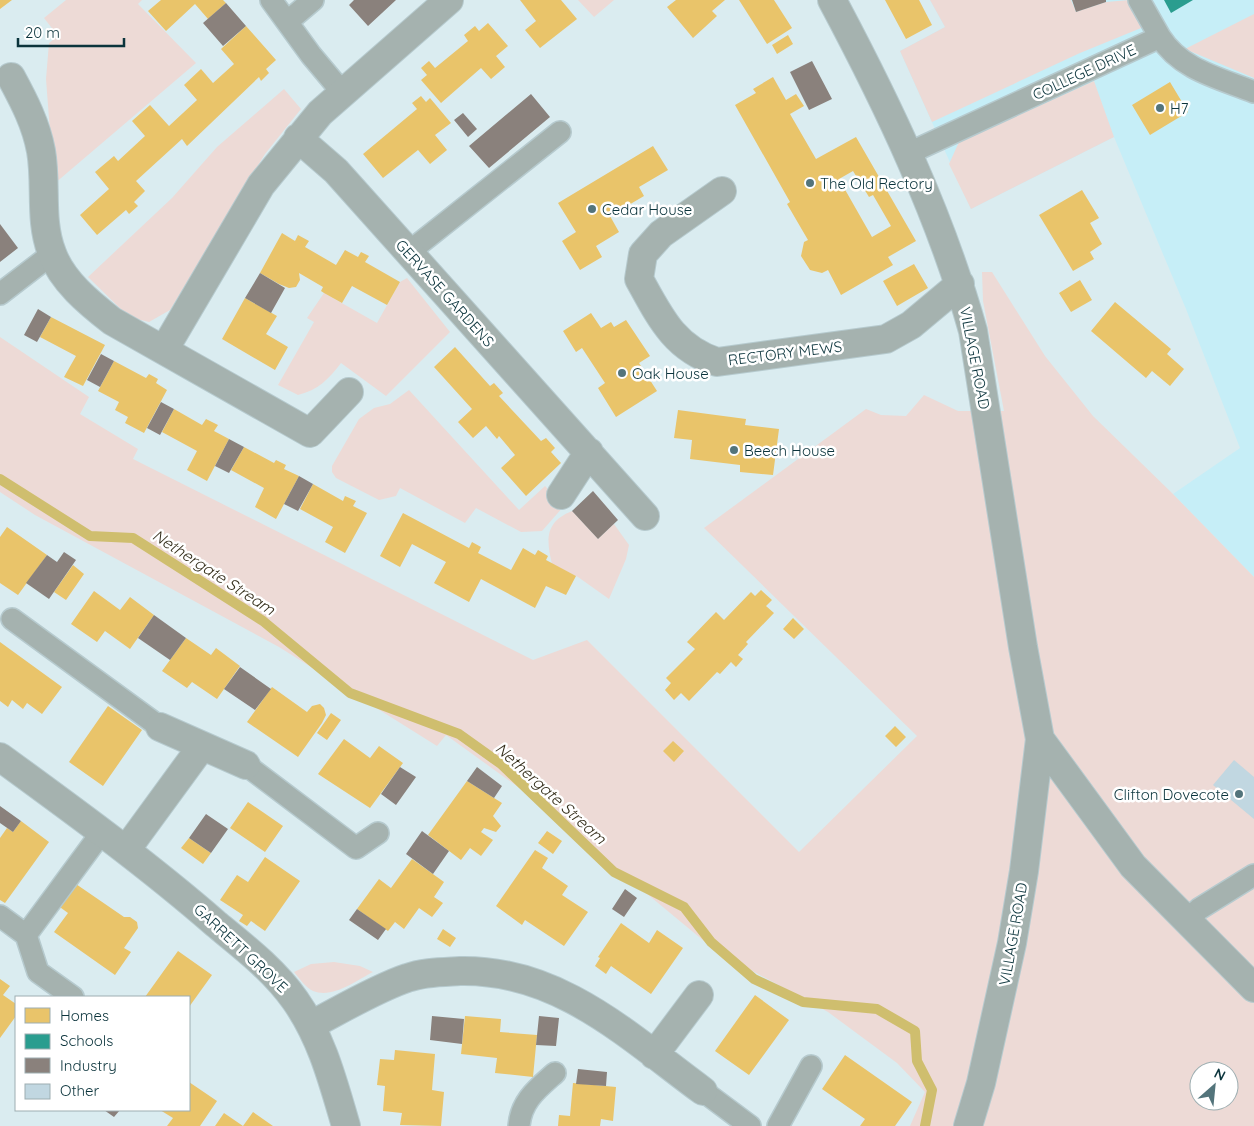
<svg xmlns="http://www.w3.org/2000/svg" width="1254" height="1126" font-family="Quicksand,sans-serif">
<style>
.built{fill:#c6eef7}
.green{fill:#eddad6;fill-rule:evenodd}
.homes{fill:#e9c46a;fill-rule:evenodd}
.schools{fill:#2a9d8f}
.industry{fill:#8a817c}
.lines{fill:none;stroke-linecap:round;stroke-linejoin:round}
.stream{stroke:#cfbe6e;stroke-width:10}
.building{fill:#c1d7e1}
.service-casing{stroke:#b6cace;stroke-width:24}
.minor-casing{stroke:#b6cace;stroke-width:30}
.service{stroke:#a5b2af;stroke-width:21}
.minor{stroke:#a5b2af;stroke-width:28}
.poi-dot{fill:#53747b;stroke:#fff;stroke-width:2}
.labels{text-anchor:middle;dominant-baseline:central;stroke-width:5;stroke-linejoin:round;paint-order:stroke}
.street-label{font-size:15px;fill:#0b343c;stroke:#fff}
.poi-label{font-size:15px;fill:#0b343c;stroke:#fff;text-anchor:start}
.water-label{font-size:16px;font-style:italic;fill:#342e1b;stroke:#fff}
</style>
<rect width="100%" height="100%" fill="#daecf0"/>
<!-- built -->
<path class="built" d="M 930,0 L 1254,0 L 1254,577 L 1173,494 L 1240,448 L 1186,309 L 1114,137 L 971,209 L 900,51 L 945,27 Z"/>
<!-- green -->
<path class="green" d="M 66,0 L 142,0 L 138,4 L 196,63 L 54,184 L 46,79 L 49,43 L 58,36 L 44,18 Z
M 578,0 L 614,0 L 594,17 Z
M 930,0 L 1071,0 L 1076,12 L 1106,2 L 1129,0 L 1146,26 L 1080,53 L 932,122 L 900,51 L 945,27 Z
M 1254,14 L 1254,78 L 1185,49 Z
M 1094,81 L 1114,137 L 971,209 L 949,164 L 959,142 Z
M 284,89 L 301,109 L 265,154 L 170,310 L 149,322 L 129,317 L 88,277 L 172,198 L 217,147 Z
M 982,272 L 992,272 L 1045,356 L 1093,416 L 1173,494 L 1254,577 L 1254,1126 L 910,1126 L 925,1092 L 897,1063 L 828,1012 L 716,951 L 518,787 L 446,735 L 437,746 L 279,647 L 35,515 L 0,492 L 0,337 L 89,397 L 80,414 L 138,449 L 133,459 L 533,660 L 587,640 L 799,852 L 917,736 L 704,528 L 866,409 L 881,415 L 906,416 L 924,395 L 958,411 L 1004,411 L 983,301 ZM 1199,1071 L 1229,1071 L 1229,1101 L 1199,1101 Z
M 407,278 L 450,332 L 386,396 L 341,363 C 329,379 318,390 298,395 L 278,385 L 314,322 L 307,318 L 324,293 L 377,323 L 400,282 Z
M 409,390 L 519,510 L 545,486 L 564,506 L 542,531 L 521,532 L 476,508 L 465,523 L 400,488 L 396,496 L 379,500 L 336,478 L 332,472 L 332,466 L 359,419 L 374,408 L 390,404 Z
M 572,511 L 598,539 L 614,524 L 629,545 L 626,559 L 609,599 L 578,577 L 552,564 C 546,539 545,522 572,511 Z
M 334,962 L 360,966 L 373,972 C 357,980 333,999 313,991 C 306,988 299,978 294,972 L 311,964 Z"/>
<!-- homes -->
<path class="homes" d="M 0,0 L 12,0 L 0,9 Z
M 161,0 L 223,0 L 226,3 L 208,19 L 195,4 L 166,31 L 148,11 Z
M 520,0 L 561,0 L 577,19 L 540,48 L 525,30 L 536,21 Z
M 676,0 L 725,0 L 712,11 L 717,16 L 693,38 L 667,7 Z
M 739,0 L 774,0 L 792,28 L 767,44 Z
M 885,0 L 919,0 L 932,25 L 906,39 Z
M 488,23 L 508,46 L 496,56 L 505,67 L 491,79 L 481,68 L 441,103 L 421,80 L 427,75 L 421,68 L 429,61 L 435,68 L 468,41 L 464,35 L 475,26 L 479,31 Z
M 246,26 L 276,60 L 266,69 L 269,73 L 261,81 L 259,77 L 187,146 L 182,139 L 136,181 L 145,191 L 134,202 L 138,206 L 129,214 L 126,210 L 97,235 L 80,215 L 109,189 L 95,172 L 114,156 L 118,161 L 145,136 L 132,121 L 150,105 L 169,126 L 197,100 L 184,85 L 201,69 L 213,83 L 234,64 L 221,49 Z
M 788,35 L 793,44 L 777,54 L 772,45 Z
M 773,77 L 786,100 L 796,94 L 804,106 L 790,114 L 816,159 L 856,137 L 916,241 L 888,257 L 893,265 L 841,295 L 828,270 L 822,273 L 810,270 L 801,256 L 804,242 L 808,240 L 787,204 L 790,202 L 735,105 L 756,93 L 753,89 ZM 853,171 L 869,197 L 873,195 L 891,226 L 872,237 L 839,179 Z
M 1170,82 L 1188,112 L 1150,135 L 1132,105 Z
M 421,96 L 426,102 L 430,98 L 451,123 L 435,135 L 447,150 L 430,164 L 418,150 L 383,178 L 363,154 L 417,109 L 412,103 Z
M 653,146 L 668,170 L 639,187 L 644,196 L 610,216 L 619,232 L 596,246 L 602,257 L 580,270 L 562,241 L 576,232 L 558,203 Z
M 1082,190 L 1099,218 L 1090,223 L 1102,244 L 1090,252 L 1094,259 L 1073,271 L 1039,215 Z
M 282,233 L 295,241 L 298,235 L 309,241 L 305,247 L 336,265 L 345,250 L 358,257 L 361,252 L 369,256 L 365,262 L 400,282 L 387,305 L 352,286 L 342,303 L 324,293 L 321,291 L 323,287 L 299,273 L 300,280 L 296,287 L 289,288 L 279,284 L 260,273 Z
M 914,264 L 928,288 L 897,306 L 883,281 Z
M 1080,280 L 1092,300 L 1071,312 L 1059,293 Z
M 245,298 L 277,316 L 266,334 L 288,347 L 275,370 L 222,339 Z
M 1115,302 L 1171,349 L 1167,354 L 1184,369 L 1170,386 L 1152,371 L 1146,378 L 1091,331 Z
M 591,313 L 601,328 L 611,322 L 614,327 L 626,320 L 650,356 L 639,363 L 657,391 L 616,417 L 598,388 L 605,383 L 582,348 L 576,352 L 563,331 Z
M 51,317 L 105,345 L 83,386 L 64,377 L 76,356 L 40,337 Z
M 455,347 L 490,386 L 494,383 L 503,393 L 499,396 L 541,441 L 546,438 L 555,448 L 551,452 L 561,463 L 526,496 L 501,468 L 515,455 L 499,436 L 497,439 L 486,426 L 473,438 L 458,422 L 472,409 L 434,367 Z
M 114,361 L 146,378 L 149,374 L 158,379 L 156,383 L 167,390 L 144,433 L 125,423 L 128,417 L 115,410 L 119,402 L 98,391 Z
M 174,409 L 202,425 L 206,419 L 218,425 L 214,431 L 229,439 L 207,481 L 187,470 L 197,451 L 162,432 Z
M 678,410 L 746,419 L 745,425 L 779,429 L 773,475 L 740,472 L 740,465 L 690,459 L 692,440 L 674,438 Z
M 244,447 L 274,463 L 276,460 L 286,465 L 284,469 L 299,476 L 276,519 L 255,507 L 264,488 L 231,470 Z
M 313,484 L 343,501 L 345,496 L 356,501 L 353,506 L 367,513 L 345,553 L 325,542 L 333,527 L 300,509 Z
M 403,513 L 469,548 L 472,542 L 481,547 L 478,553 L 511,570 L 523,548 L 535,555 L 538,550 L 548,556 L 546,560 L 576,576 L 566,595 L 546,586 L 535,608 L 481,579 L 469,602 L 434,583 L 446,562 L 412,544 L 400,567 L 380,556 Z
M 7,527 L 47,555 L 18,595 L 0,583 L 0,537 Z
M 73,565 L 84,574 L 66,600 L 54,592 Z
M 761,590 L 772,600 L 766,606 L 774,613 L 746,642 L 748,644 L 738,655 L 743,659 L 736,667 L 731,662 L 720,674 L 717,672 L 689,701 L 681,693 L 674,700 L 665,690 L 671,683 L 666,678 L 695,649 L 687,642 L 716,612 L 724,620 L 751,592 L 755,596 Z
M 94,591 L 120,610 L 130,597 L 154,615 L 130,649 L 105,631 L 97,642 L 71,624 Z
M 793,618 L 804,629 L 794,639 L 783,629 Z
M 186,638 L 211,655 L 216,648 L 240,666 L 217,699 L 192,682 L 187,688 L 162,671 Z
M 0,642 L 62,687 L 42,714 L 27,703 L 23,709 L 12,700 L 8,707 L 0,701 Z
M 272,687 L 307,712 L 312,706 L 320,704 L 324,708 L 326,715 L 322,723 L 298,757 L 247,722 Z
M 108,706 L 142,730 L 103,786 L 69,762 Z
M 331,713 L 341,720 L 327,740 L 317,733 Z
M 895,726 L 906,737 L 896,747 L 885,736 Z
M 344,739 L 370,758 L 379,746 L 403,763 L 370,808 L 318,774 Z
M 673,741 L 684,751 L 674,762 L 663,751 Z
M 467,781 L 502,803 L 493,816 L 501,826 L 496,832 L 484,828 L 481,832 L 493,840 L 481,856 L 470,848 L 461,860 L 428,835 Z
M 248,802 L 283,826 L 265,852 L 230,828 Z
M 21,821 L 49,842 L 5,903 L 0,900 L 0,838 L 7,828 L 13,832 Z
M 547,831 L 562,841 L 553,854 L 538,843 Z
M 189,838 L 211,853 L 203,864 L 181,848 Z
M 535,850 L 548,858 L 542,868 L 568,886 L 562,895 L 588,912 L 564,946 L 525,920 L 522,925 L 496,906 Z
M 265,857 L 300,881 L 265,931 L 251,921 L 247,926 L 239,921 L 243,915 L 220,900 L 237,875 L 248,882 Z
M 412,859 L 444,882 L 434,897 L 443,903 L 432,917 L 419,908 L 404,929 L 395,922 L 388,931 L 357,909 L 379,879 L 391,888 Z
M 73,882 L 124,917 L 130,917 L 137,922 L 138,928 L 124,948 L 131,952 L 115,975 L 54,932 L 68,913 L 57,905 Z
M 621,923 L 649,943 L 657,930 L 683,948 L 651,994 L 611,966 L 606,974 L 595,966 L 600,958 L 598,957 Z
M 443,929 L 456,938 L 450,947 L 437,939 Z
M 178,951 L 212,975 L 189,1007 L 189,997 L 145,997 Z
M 0,979 L 10,986 L 3,995 L 16,1004 L 16,1016 L 0,1038 Z
M 755,995 L 789,1020 L 749,1075 L 715,1051 Z
M 465,1016 L 501,1019 L 500,1032 L 537,1035 L 533,1077 L 495,1073 L 497,1058 L 461,1054 Z
M 395,1050 L 435,1054 L 432,1090 L 444,1092 L 441,1126 L 400,1125 L 402,1113 L 383,1111 L 385,1086 L 377,1085 L 380,1059 L 394,1060 Z
M 845,1055 L 912,1102 L 895,1126 L 860,1126 L 865,1119 L 822,1089 Z
M 189,1082 L 217,1101 L 200,1126 L 167,1126 L 173,1118 L 160,1110 L 189,1110 Z
M 573,1083 L 616,1087 L 613,1121 L 601,1119 L 600,1126 L 558,1126 L 559,1115 L 570,1116 Z
M 253,1112 L 273,1126 L 215,1126 L 224,1113 L 243,1126 Z"/>
<!-- schools -->
<path class="schools" d="M 1164,0 L 1193,0 L 1171,13 Z"/>
<!-- industry -->
<path class="industry" d="M 354,0 L 396,0 L 368,26 L 349,5 Z
M 1072,0 L 1106,0 L 1106,2 L 1076,12 Z
M 226,3 L 246,26 L 223,46 L 203,23 Z
M 812,61 L 832,99 L 809,110 L 790,72 Z
M 531,94 L 550,117 L 489,168 L 469,146 Z
M 463,113 L 477,129 L 468,137 L 454,120 Z
M 0,224 L 18,248 L 0,262 Z
M 260,273 L 285,288 L 271,313 L 245,298 Z
M 38,309 L 51,317 L 37,342 L 24,335 Z
M 101,354 L 114,361 L 100,387 L 87,380 Z
M 161,402 L 174,409 L 160,435 L 147,428 Z
M 229,439 L 244,447 L 229,473 L 215,466 Z
M 299,476 L 313,484 L 298,511 L 284,504 Z
M 593,491 L 618,520 L 598,539 L 572,511 Z
M 64,552 L 76,560 L 49,599 L 26,583 L 47,555 L 57,562 Z
M 154,615 L 186,638 L 170,660 L 138,638 Z
M 240,667 L 271,689 L 255,710 L 224,689 Z
M 400,767 L 416,777 L 396,805 L 381,794 Z
M 477,767 L 502,786 L 494,798 L 467,781 Z
M 0,806 L 21,821 L 13,832 L 0,823 Z
M 206,814 L 228,829 L 211,853 L 189,838 Z
M 422,831 L 449,851 L 433,874 L 406,854 Z
M 625,889 L 637,898 L 624,917 L 612,909 Z
M 357,909 L 386,929 L 378,940 L 349,920 Z
M 432,1016 L 464,1019 L 462,1044 L 430,1040 Z
M 539,1016 L 559,1018 L 556,1046 L 536,1045 Z
M 578,1069 L 607,1072 L 606,1086 L 576,1084 Z
M 104,1110 L 120,1110 L 114,1117 Z"/>
<g class="lines">
<!-- stream -->
<path class="stream" d="M 0,479 L 90,536 L 133,538 L 263,621 L 350,693 L 459,734 L 501,764 L 614,872 L 684,907 L 711,942 L 754,979 L 803,1002 L 877,1009 L 915,1031 L 917,1061 L 932,1090 L 925,1126"/>
</g>
<!-- building -->
<path class="building" d="M 1234,760 L 1254,777 L 1254,819 L 1213,785 Z"/>
<g class="lines">
<!-- service casing -->
<g class="service-casing">
<path id="service" d="M 271,0 L 311,55 L 342,92
M 1139,0 L 1160,37
M 287,22 L 313,0
M 907,154 L 1160,37 C 1181,70 1219,78 1254,92
M 409,252 L 560,132
M 0,294 L 52,254
M 12,619 L 160,727
M 246,765 L 356,848 L 378,833
M 0,916 L 26,935 L 38,972 L 73,997
M 1187,920 L 1199,909 L 1254,875
M 26,935 L 102,832
M 703,1091 L 750,1126
M 519,1126 C 521,1101 537,1089 555,1073
M 778,1126 L 811,1066"/>
</g>
<!-- minor casing -->
<g class="minor-casing">
<path id="minor" d="M 832,0 C 888,105 941,216 973,331 L 1023,647 L 1040,739 L 1024,871 L 1012,943 L 981,1083 L 968,1126
M 11,77 C 24,101 36,124 41,151 C 47,185 39,220 52,253 C 62,281 89,303 112,321 L 310,433 L 349,392
M 298,138 L 336,171 L 645,516
M 722,191 L 661,234 L 643,254 L 639,279 C 660,317 674,348 717,362 L 886,339 L 911,325 L 960,284
M 164,350 L 261,185 L 320,113 L 449,0
M 561,495 L 589,452
M 160,727 L 246,765
M 1040,739 L 1133,866 L 1254,988
M 0,757 C 74,811 147,864 216,924 C 244,947 274,970 295,1000 C 322,1038 333,1082 346,1126
M 126,850 L 202,746
M 311,1025 C 340,1010 377,988 407,978 C 423,972 442,972 460,971 C 559,969 628,1036 703,1091
M 654,1055 L 699,995"/>
</g>
<!-- service -->
<use href="#service" class="service"/>
<!-- minor -->
<use href="#minor" class="minor"/>
</g>
<!-- markers -->
<g class="poi-dot">
<circle cx="1160" cy="108" r="5"/>
<circle cx="810" cy="183" r="5"/>
<circle cx="592" cy="209" r="5"/>
<circle cx="622" cy="373" r="5"/>
<circle cx="734" cy="450" r="5"/>
<circle cx="1239" cy="794" r="5"/>
</g>
<g class="labels">
<!-- street labels -->
<g class="street-label">
<text transform="translate(1084 72) rotate(-25)">COLLEGE DRIVE</text>
<text transform="translate(445 293) rotate(48)">GERVASE GARDENS</text>
<text transform="translate(785 353) rotate(-7)">RECTORY MEWS</text>
<text transform="translate(975 358) rotate(79)">VILLAGE ROAD</text>
<text transform="translate(1013 934) rotate(-80)">VILLAGE ROAD</text>
<text transform="translate(241 948) rotate(43)">GARRETT GROVE</text>
</g>
<!-- poi labels -->
<g class="poi-label">
<text x="1170" y="108">H7</text>
<text x="820" y="183">The Old Rectory</text>
<text x="602" y="209">Cedar House</text>
<text x="632" y="373">Oak House</text>
<text x="744" y="450">Beech House</text>
<text x="1229" y="794" text-anchor="end">Clifton Dovecote</text>
</g>
<!-- water labels -->
<g class="water-label">
<text transform="translate(214 572) rotate(33)">Nethergate Stream</text>
<text transform="translate(551 793) rotate(42)">Nethergate Stream</text>
</g>
</g>
<!-- legend -->
<rect x="15" y="996" width="175" height="115" fill="#ffffff" stroke="#9daeb1"/>
<rect x="25" y="1008" width="25" height="15" fill="#e9c46a" stroke="#9daeb1"/>
<text x="60" y="1021" font-size="15" fill="#0b343c">Homes</text>
<rect x="25" y="1034" width="25" height="15" fill="#2a9d8f" stroke="#9daeb1"/>
<text x="60" y="1046" font-size="15" fill="#0b343c">Schools</text>
<rect x="25" y="1058" width="25" height="15" fill="#8a817c" stroke="#9daeb1"/>
<text x="60" y="1071" font-size="15" fill="#0b343c">Industry</text>
<rect x="25" y="1084" width="25" height="15" fill="#c1d7e1" stroke="#9daeb1"/>
<text x="60" y="1096" font-size="15" fill="#0b343c">Other</text>
<!-- north arrow -->
<g transform="translate(1214 1086) rotate(27)"><circle r="24" fill="#ffffff" stroke="#9daeb1"/>
<path d="M0-4L9 19L0 12L-9 19Z" fill="#53747b"/>
<text y="-8" font-size="14" font-weight="bold" text-anchor="middle" fill="#0b343c">N</text>
</g>
<!-- scale -->
<path d="M18 38v8h106v-8" fill="none" stroke="#0b343c" stroke-width="2.5"/>
<text x="25" y="38" font-size="15" fill="#0b343c" stroke="#ffffff" stroke-width="4" paint-order="stroke">20 m</text>
</svg>
